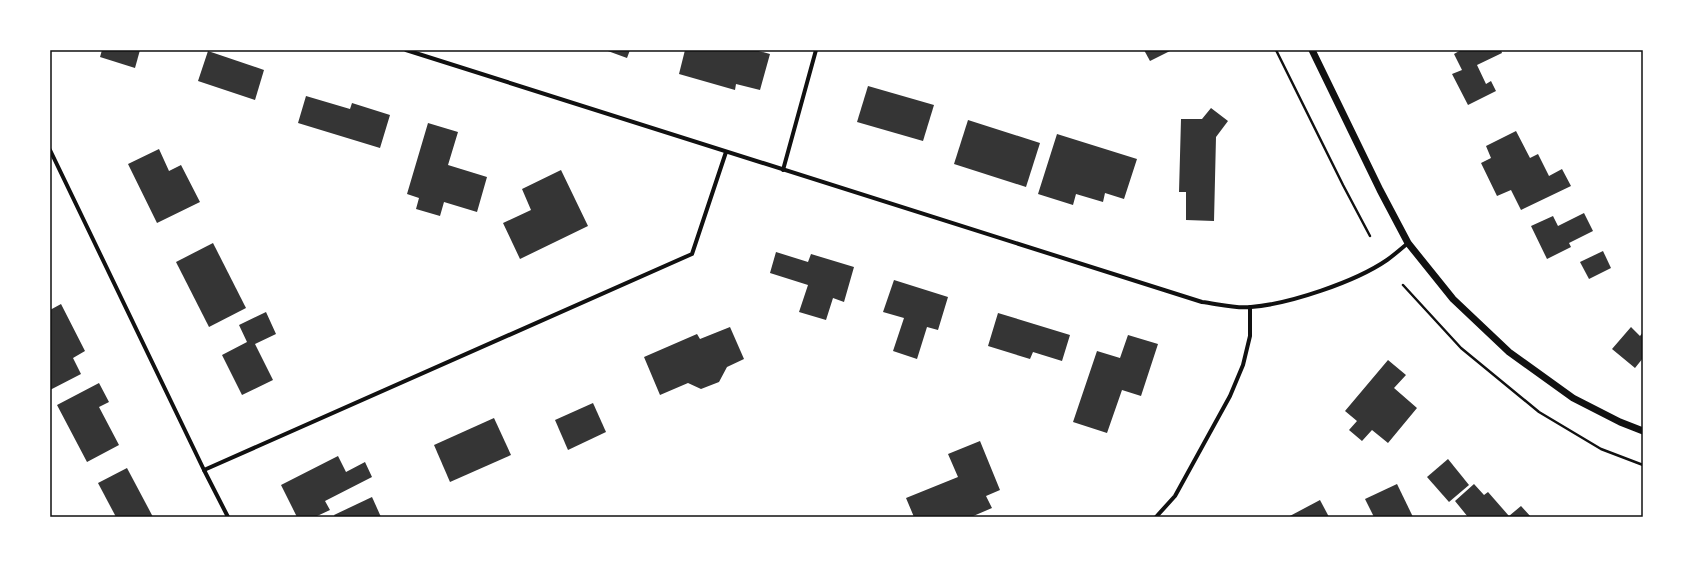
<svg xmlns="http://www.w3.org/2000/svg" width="1693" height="567" font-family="'Golos Text',sans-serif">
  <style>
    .building { fill: #353535 }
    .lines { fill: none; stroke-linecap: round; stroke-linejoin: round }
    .path { stroke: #111; stroke-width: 2.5 }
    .minor { stroke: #111; stroke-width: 4 }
    .tertiary { stroke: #111; stroke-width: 7 }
    .neatline { fill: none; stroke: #111; stroke-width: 1.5 }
  </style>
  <rect width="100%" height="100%" fill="#fff"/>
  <g class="building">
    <polygon points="102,50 140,50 135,68 100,57"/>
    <polygon points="605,50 630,50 627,58"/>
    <polygon points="685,50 755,50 770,54 760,90 736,84 735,90 679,74"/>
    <polygon points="1144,50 1172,50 1150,61"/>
    <polygon points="1461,50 1501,50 1502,53 1477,65 1486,84 1491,81 1496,91 1468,105 1452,74 1462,70 1454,54"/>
    <polygon points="208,51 264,70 255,100 198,81"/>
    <polygon points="868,86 934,105 923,141 857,122"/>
    <polygon points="306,96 350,109 352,103 390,115 380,148 298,123"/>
    <polygon points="1211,108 1228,121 1216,137 1214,221 1186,220 1186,192 1179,192 1181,119 1202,119"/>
    <polygon points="968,120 1040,143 1026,187 954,164"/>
    <polygon points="428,123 458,132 448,165 487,177 477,212 444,202 440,216 416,209 419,198 407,194"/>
    <polygon points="1516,131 1530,158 1538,154 1549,176 1562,169 1571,186 1521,210 1511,190 1497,196 1481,163 1491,158 1486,146"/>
    <polygon points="1057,134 1137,159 1124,199 1105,193 1103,202 1076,194 1073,205 1038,194"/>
    <polygon points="159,149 169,171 181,165 200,202 157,223 128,164"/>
    <polygon points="561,170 588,226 520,259 503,223 531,210 522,189"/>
    <polygon points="1584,213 1593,231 1569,243 1571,247 1547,259 1531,226 1553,216 1558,226"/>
    <polygon points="213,243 246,308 209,327 176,262"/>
    <polygon points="1603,251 1611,268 1589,279 1580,262"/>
    <polygon points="776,252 808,262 811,254 854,267 844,302 833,298 826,320 799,312 808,285 770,273"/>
    <polygon points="894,280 948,297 938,330 927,327 917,359 893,351 904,318 883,312"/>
    <polygon points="61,304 85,351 73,358 81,374 50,390 50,310"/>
    <polygon points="266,312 276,334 255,344 273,380 242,395 222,355 247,342 239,325"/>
    <polygon points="998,313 1070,335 1062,361 1033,352 1030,359 988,346"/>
    <polygon points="730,327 744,359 727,367 719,382 701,389 688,383 660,395 644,357 697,334 700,339"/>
    <polygon points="1631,327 1640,336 1643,332 1643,358 1635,368 1612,349"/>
    <polygon points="1128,335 1158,344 1141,396 1122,390 1107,433 1073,422 1097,351 1120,358"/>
    <polygon points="1388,360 1406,375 1394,388 1417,408 1388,443 1372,430 1362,441 1349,430 1357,421 1345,411"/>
    <polygon points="99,383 109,402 99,407 119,445 87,462 57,405"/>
    <polygon points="593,403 606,432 568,450 555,420"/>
    <polygon points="494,418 511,455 450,482 434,445"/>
    <polygon points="980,441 1000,490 986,496 992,508 971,517 914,517 906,498 958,477 948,454"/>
    <polygon points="338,456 346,472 365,462 372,477 325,501 330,510 315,517 297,517 281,485"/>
    <polygon points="1448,459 1469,485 1449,502 1427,477"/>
    <polygon points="127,468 153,517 116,517 98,483"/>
    <polygon points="1397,484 1413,517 1374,517 1365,499"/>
    <polygon points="1474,484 1484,495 1488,492 1509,516 1521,506 1531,517 1468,517 1455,501"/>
    <polygon points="372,497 381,517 335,517 334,515"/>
    <polygon points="1320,500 1329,517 1288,517"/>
  </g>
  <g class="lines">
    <g class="path">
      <polyline points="1276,50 1343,185 1370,236"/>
      <polyline points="1403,285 1461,348 1539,412 1601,449 1643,465"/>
    </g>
    <g class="minor">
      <path d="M406,50L1202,302C1218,304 1236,309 1251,307C1289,304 1355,282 1387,260C1394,255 1401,249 1408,243"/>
      <polyline points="50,150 204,470 228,517"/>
      <polyline points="783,170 816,50"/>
      <polyline points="204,470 692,254 726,152"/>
      <polyline points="1156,517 1175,496 1230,396 1243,365 1250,336 1250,307"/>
    </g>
    <polyline class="tertiary" points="1312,50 1380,190 1408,243 1453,299 1509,352 1573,398 1620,422 1643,431"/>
  </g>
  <rect width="1693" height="567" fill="none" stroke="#ffffff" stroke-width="102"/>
  <rect x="51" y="51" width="1591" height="465" class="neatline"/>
</svg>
